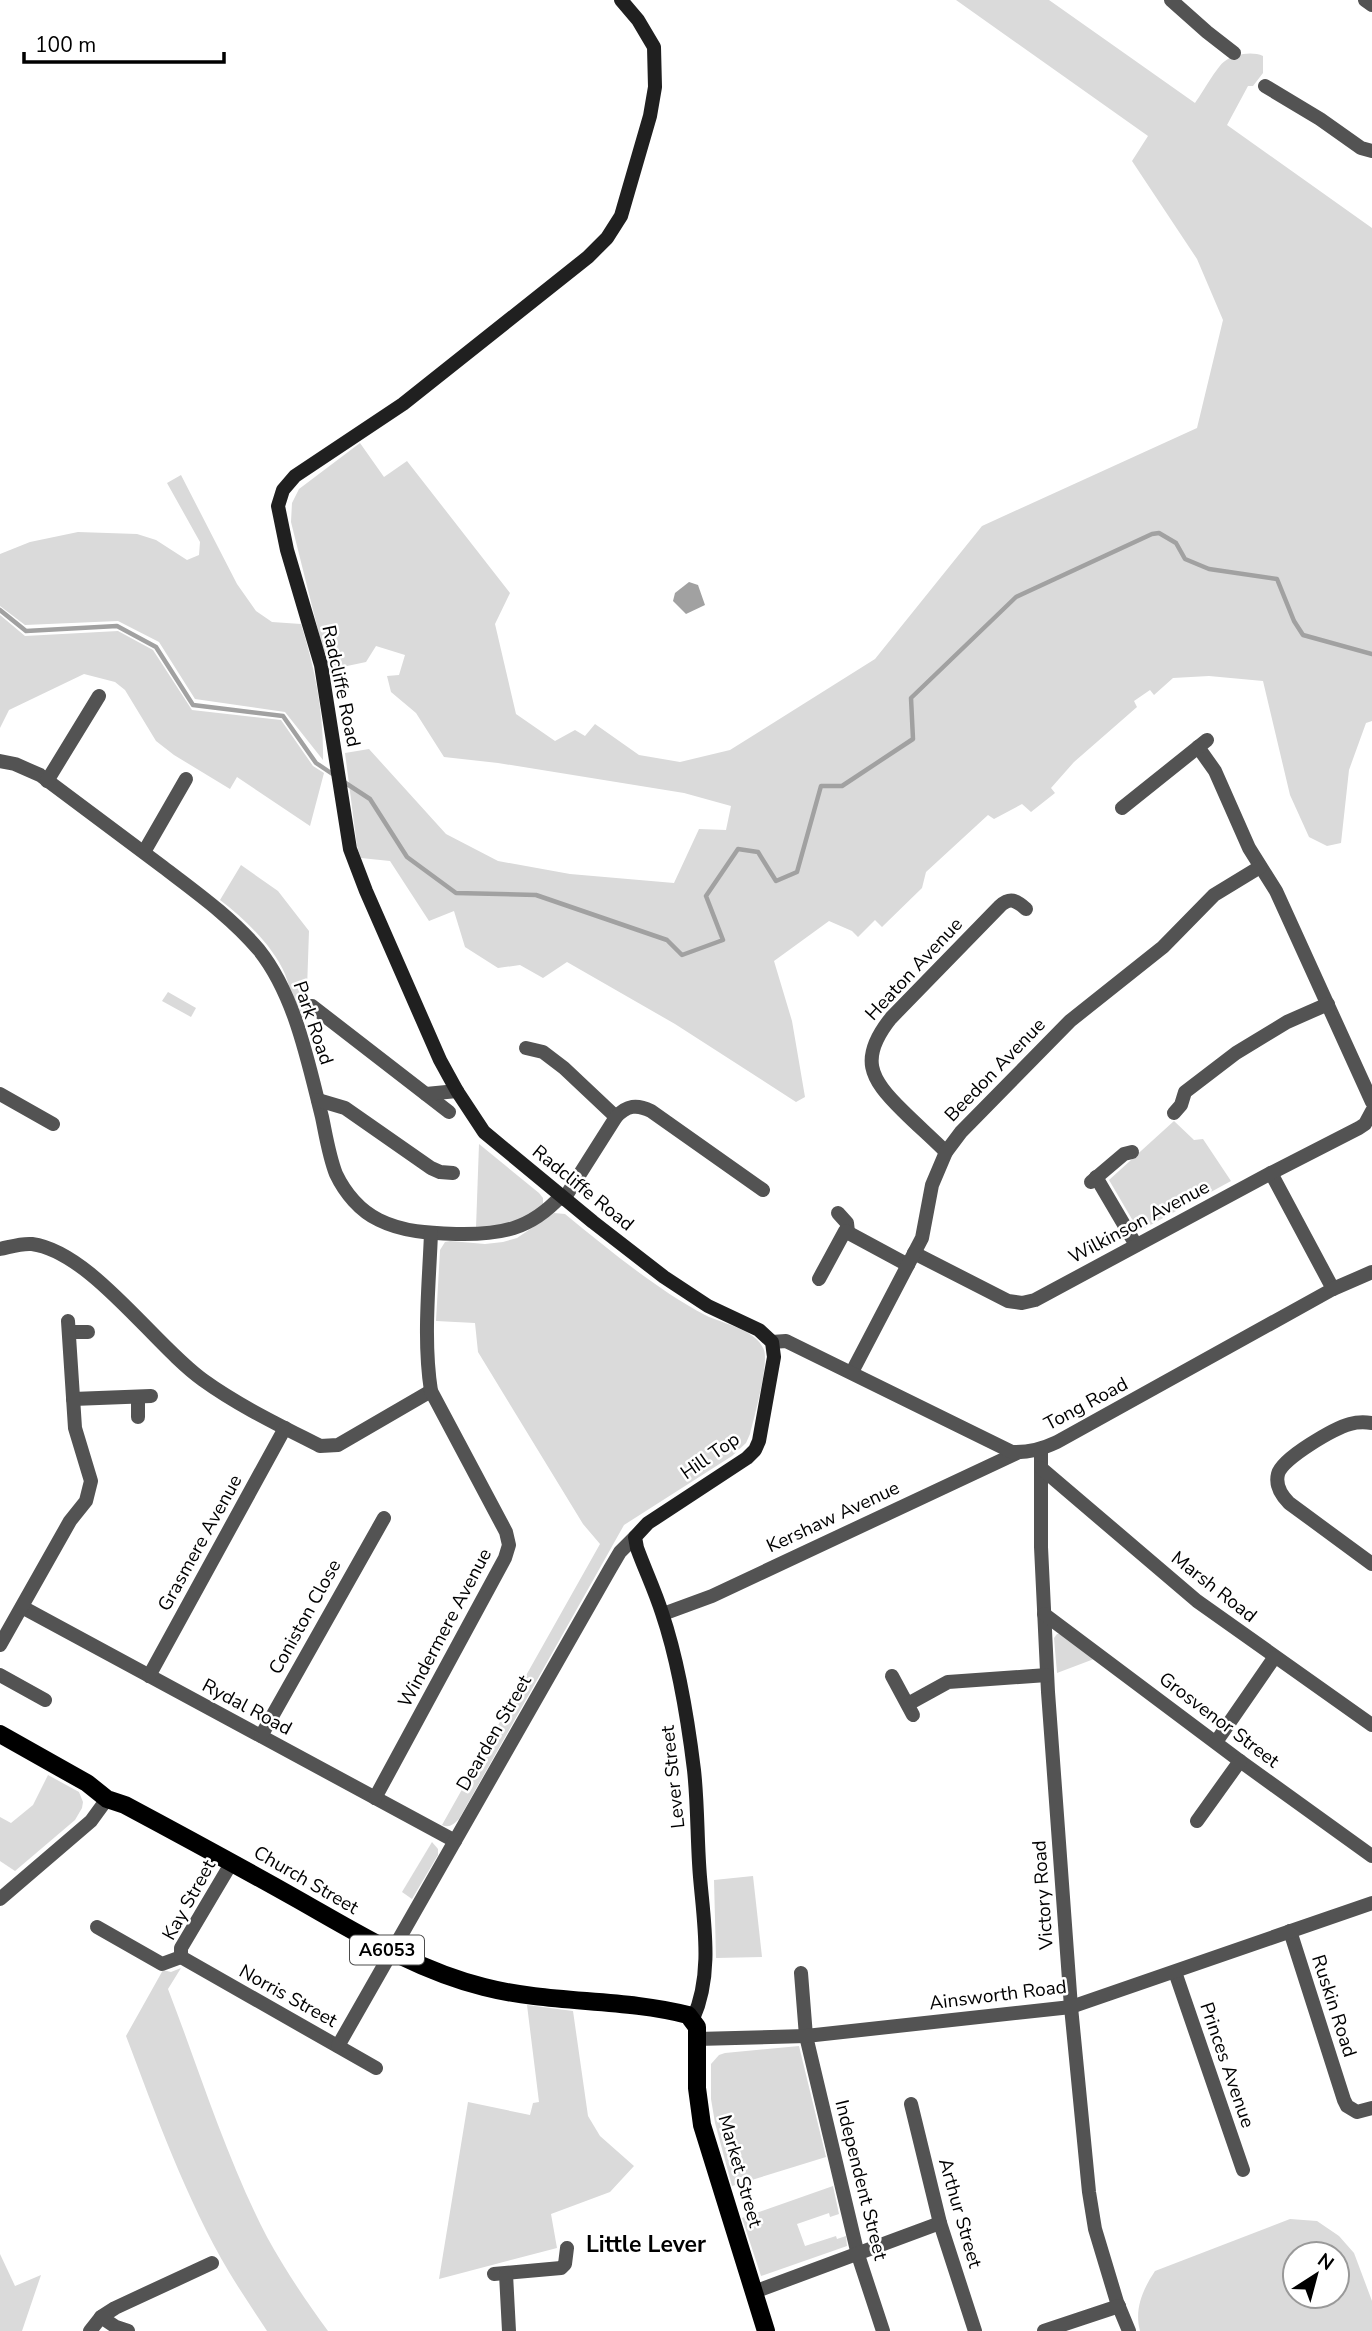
<svg xmlns="http://www.w3.org/2000/svg" width="1372" height="2331" font-family="'Nunito Sans',sans-serif">
  <style>
    .green { fill: #dadada; fill-rule: evenodd }
    .water { fill: #a1a1a1 }
    .lines { fill: none; stroke-linecap: round; stroke-linejoin: round }
    .stream { stroke: #a1a1a1; stroke-width: 4.5 }
    .minor { stroke: #535353; stroke-width: 14 }
    .tertiary { stroke: #535353; stroke-width: 14 }
    .secondary { stroke: #202020; stroke-width: 14 }
    .primary { stroke: #000; stroke-width: 18 }
    .labels { text-anchor: middle; dominant-baseline: central; stroke-width: 5; stroke-linejoin: round; paint-order: stroke }
    .shield { fill: #fff; stroke: #4c4c4c; stroke-width: 2 }
    .shield-label { font-size: 18px; font-weight: bold; fill: #000 }
    .street-label { font-size: 19px; fill: #000; stroke: #fff }
    .quarter-label { font-size: 23px; font-weight: bold; fill: #000; stroke: #fff }
  </style>
  <rect width="100%" height="100%" fill="#fff"/>
  <g class="green">
    <path d="M956,0H1049L1195,103C1202,94 1217,66 1225,61C1235,54 1252,51 1263,56V73L1253,86H1248L1227,125L1372,228V721L1366,723L1349,770L1341,843L1327,846L1309,837L1290,795L1263,681L1209,676L1173,678L1154,695L1150,690L1134,701L1137,707L1074,762L1051,788L1055,793L1031,812L1022,804L994,819L988,815L926,872L922,888L882,927L875,920L858,937L852,931L829,921L774,961L792,1021L805,1097L796,1102L675,1024L567,962L543,978L520,965L498,968L465,947L454,911L429,921L390,861L361,858L357,846L345,753L369,749L446,834L498,861L570,874L674,883L699,829L726,830L731,806L684,793L498,763L444,757L416,713L391,692L387,676L399,675L405,655L376,646L366,662L328,670L291,522L292,503L299,489L360,443L384,477L407,461L510,593L495,624L516,714L555,741L575,730L585,736L595,724L639,755L680,762L730,750L875,659L982,526L1197,428L1223,320L1197,259L1132,161L1148,136Z"/>
    <path d="M181,475L237,584L256,611L272,622L301,624C315,669 324,713 323,760L285,712L195,699L159,642L118,621L25,625L0,606V554L30,542L78,532L137,534L156,540L187,560L199,555L200,542L167,483Z"/>
    <polygon points="0,615 25,636 118,631 153,650 192,710 281,720 313,766 324,773 310,826 237,777 230,789 174,755 156,741 125,690 115,682 84,674 9,710 0,728"/>
    <path d="M241,865L278,891L309,931L306,1018L298,1016C294,1002 290,988 285,974C273,946 244,918 220,900Z"/>
    <polygon points="168,992 196,1008 191,1017 162,1001"/>
    <polygon points="1174,1121 1194,1140 1203,1139 1231,1181 1143,1229 1136,1226 1109,1180"/>
    <polygon points="479,1144 539,1193 543,1198 543,1208 508,1225 476,1228"/>
    <path d="M554,1213L565,1214C608,1249 656,1289 705,1315C723,1324 756,1329 764,1350C769,1364 754,1418 750,1434L746,1443L732,1456L624,1525L459,1819C453,1825 449,1828 442,1825L600,1544L583,1524L478,1352L475,1323L436,1321L440,1250L445,1242L450,1241L485,1244L503,1242L517,1238Z"/>
    <polygon points="1057,1634 1060,1634 1094,1659 1057,1673 1054,1638"/>
    <polygon points="48,1775 79,1792 83,1802 82,1808 75,1820 15,1871 0,1861 0,1817 11,1823 33,1805"/>
    <polygon points="432,1842 438,1849 438,1855 412,1899 402,1892"/>
    <polygon points="753,1876 762,1957 716,1958 714,1880"/>
    <path d="M181,1968L168,1989C200,2072 226,2158 267,2237C285,2270 306,2301 328,2331H267C254,2311 241,2292 229,2272C186,2199 156,2115 126,2036L163,1970L171,1972Z"/>
    <polygon points="527,2005 573,2011 588,2116 600,2136 634,2166 610,2192 551,2214 557,2248 439,2279 468,2102 530,2115 533,2103 539,2102"/>
    <polygon points="799,2046 826,2157 732,2186 715,2123 711,2099 711,2064 719,2055 725,2053"/>
    <polygon points="833,2186 839,2214 830,2217 829,2213 797,2224 805,2246 836,2236 837,2239 846,2236 847,2246 761,2276 742,2218"/>
    <path d="M1290,2219L1317,2221L1339,2236L1354,2253L1372,2301V2331H1140C1134,2309 1143,2289 1155,2271ZM1337,2254V2296H1295V2254Z"/>
    <polygon points="0,2254 15,2286 41,2275 22,2331 0,2331"/>
  </g>
  <polygon class="water" points="689,582 698,585 705,605 686,614 673,601 675,593"/>
  <g class="lines">
    <g class="stream">
      <polyline points="0,610 26,631 117,626 156,647 193,705 283,716 316,763 334,775"/>
      <polyline points="344,782 370,799 407,857 456,893 536,895 667,940 682,955 723,940 706,896 738,849 758,852 776,881 797,872 821,786 842,786 913,739 911,698 1016,597 1152,534 1159,533 1176,543 1185,559 1209,569 1277,579 1294,621 1303,635 1372,654"/>
    </g>
    <g class="minor">
      <polyline points="1171,0 1207,32 1234,53"/>
      <polyline points="1365,0 1372,5"/>
      <polyline points="1265,86 1320,119 1361,148 1372,151"/>
      <polyline points="1198,747 1215,771 1249,848 1276,891 1372,1102"/>
      <path d="M0,761L15,764L40,775C81,806 122,836 163,867C197,893 231,917 259,950C295,995 308,1062 322,1117C326,1136 329,1156 336,1174C345,1193 360,1211 379,1220C403,1232 429,1233 456,1234C500,1235 530,1230 561,1196"/>
      <polyline points="47,781 99,696"/>
      <polyline points="1122,808 1207,740"/>
      <polyline points="144,852 186,779"/>
      <polyline points="312,1006 449,1112"/>
      <polyline points="526,1048 543,1052 564,1068 616,1117"/>
      <polyline points="0,1094 53,1124"/>
      <polyline points="426,1094 457,1091"/>
      <polyline points="318,1100 345,1108 431,1168 440,1172 453,1173"/>
      <polyline points="1174,1113 1181,1105 1185,1092 1236,1053 1287,1022 1328,1004"/>
      <path d="M946,1152C932,1138 917,1125 903,1111C869,1078 859,1058 891,1018L1000,906C1010,897 1016,900 1026,909"/>
      <polyline points="1271,1173 1333,1289"/>
      <polyline points="1096,1177 1136,1245"/>
      <polyline points="1091,1182 1124,1154 1132,1152"/>
      <path d="M564,1199L616,1117C627,1105 637,1104 651,1111L763,1190"/>
      <polyline points="838,1213 847,1223 848,1232"/>
      <path d="M0,1249C10,1247 21,1243 32,1244C91,1252 155,1346 203,1380C239,1406 281,1426 320,1446L338,1445L431,1391"/>
      <polyline points="914,1253 1008,1301 1022,1303 1035,1300 1271,1173 1359,1128 1365,1124 1372,1111"/>
      <polyline points="819,1279 845,1231 908,1265"/>
      <polyline points="69,1332 88,1332"/>
      <polyline points="852,1372 922,1238 932,1185 946,1152 961,1132 1070,1021 1163,947 1214,895 1260,867"/>
      <polyline points="138,1397 138,1417"/>
      <polyline points="73,1399 151,1396"/>
      <path d="M1372,1423C1365,1422 1357,1422 1350,1424C1335,1428 1282,1458 1278,1474C1275,1486 1281,1495 1289,1503L1372,1564"/>
      <polyline points="1041,1449 1041,1547 1048,1692 1071,2007 1089,2192 1095,2229 1117,2302 1129,2331"/>
      <polyline points="1041,1468 1197,1601 1372,1725"/>
      <polyline points="22,1607 455,1841"/>
      <polyline points="663,1614 712,1596 1019,1452"/>
      <polyline points="1044,1614 1240,1761 1372,1856"/>
      <polyline points="0,1645 70,1521 86,1501 91,1481 75,1428 68,1321"/>
      <polyline points="0,1675 45,1700"/>
      <polyline points="149,1676 285,1428"/>
      <polyline points="892,1676 913,1715"/>
      <polyline points="908,1704 948,1682 1047,1675"/>
      <polyline points="261,1736 384,1518"/>
      <polyline points="1216,1742 1274,1658"/>
      <path d="M375,1798L505,1558L509,1545L506,1532L431,1391C423,1339 429,1286 431,1233"/>
      <polyline points="1197,1821 1240,1761"/>
      <polyline points="0,1899 91,1821 107,1799"/>
      <polyline points="97,1927 162,1964 181,1957"/>
      <polyline points="1290,1931 1344,2100 1347,2106 1357,2112 1372,2108"/>
      <polyline points="181,1957 376,2068"/>
      <polyline points="181,1957 181,1948 232,1862"/>
      <polyline points="1175,1972 1243,2170"/>
      <polyline points="801,1973 806,2036 858,2255 883,2331"/>
      <polyline points="697,2039 806,2036 1071,2007 1372,1903"/>
      <polyline points="338,2046 610,1569 620,1552 635,1537"/>
      <polyline points="911,2104 940,2223 975,2331"/>
      <polyline points="494,2274 561,2268 565,2264 567,2248"/>
      <polyline points="506,2274 509,2331"/>
      <polyline points="754,2292 940,2223"/>
      <polyline points="101,2317 116,2327 128,2331"/>
      <polyline points="90,2331 101,2317 115,2308 212,2263"/>
      <polyline points="1044,2331 1119,2306"/>
    </g>
    <path class="tertiary" d="M772,1342L786,1341L1012,1452C1029,1453 1042,1449 1057,1442L1333,1289L1372,1272"/>
    <path class="secondary" d="M621,0L638,20L654,47L655,87L650,116L621,216L607,238L588,257L403,404L295,476L283,490L278,506L287,550L321,665L350,849L366,891L440,1060L457,1091L484,1132L593,1222L664,1277L708,1306L759,1330L772,1342L774,1357L759,1441L755,1450L747,1458L648,1523L635,1537L637,1548C645,1570 655,1591 662,1613C678,1660 688,1721 694,1770C698,1806 697,1842 700,1877C704,1924 713,1974 693,2019"/>
    <path class="primary" d="M0,1734L87,1783L107,1799L125,1805C183,1836 240,1867 297,1899C357,1933 416,1970 484,1987C550,2004 623,1998 688,2015L697,2027V2088L702,2125L766,2331"/>
  </g>
  <g class="labels">
    <rect class="shield" x="350" y="1935.5" width="74" height="29" rx="5"/>
    <g class="shield-label">
      <text x="387" y="1950">A6053</text>
    </g>
    <g class="street-label">
      <text transform="translate(341 686) rotate(78)">Radcliffe Road</text>
      <text transform="translate(914 969) rotate(-47)">Heaton Avenue</text>
      <text transform="translate(313 1023) rotate(71)">Park Road</text>
      <text transform="translate(995 1070) rotate(-46)">Beedon Avenue</text>
      <text transform="translate(583 1188) rotate(39)">Radcliffe Road</text>
      <text transform="translate(1139 1222) rotate(-28)">Wilkinson Avenue</text>
      <text transform="translate(1086 1404) rotate(-28)">Tong Road</text>
      <text transform="translate(710 1456) rotate(-35)">Hill Top</text>
      <text transform="translate(833 1517) rotate(-25)">Kershaw Avenue</text>
      <text transform="translate(200 1543) rotate(-61)">Grasmere Avenue</text>
      <text transform="translate(1214 1587) rotate(38)">Marsh Road</text>
      <text transform="translate(305 1617) rotate(-61)">Coniston Close</text>
      <text transform="translate(445 1628) rotate(-62)">Windermere Avenue</text>
      <text transform="translate(247 1707) rotate(28)">Rydal Road</text>
      <text transform="translate(1219 1720) rotate(37)">Grosvenor Street</text>
      <text transform="translate(494 1733) rotate(-60)">Dearden Street</text>
      <text transform="translate(673 1777) rotate(-96)">Lever Street</text>
      <text transform="translate(306 1880) rotate(30)">Church Street</text>
      <text transform="translate(1043 1895) rotate(-94)">Victory Road</text>
      <text transform="translate(189 1900) rotate(-61)">Kay Street</text>
      <text transform="translate(998 1995) rotate(-7)">Ainsworth Road</text>
      <text transform="translate(288 1996) rotate(29)">Norris Street</text>
      <text transform="translate(1334 2006) rotate(72)">Ruskin Road</text>
      <text transform="translate(1227 2065) rotate(71)">Princes Avenue</text>
      <text transform="translate(740 2171) rotate(74)">Market Street</text>
      <text transform="translate(861 2180) rotate(76)">Independent Street</text>
      <text transform="translate(960 2213) rotate(74)">Arthur Street</text>
    </g>
    <g class="quarter-label">
      <text x="646" y="2244">Little Lever</text>
    </g>
  </g>
  <g transform="translate(1316 2275) rotate(36)"><circle r="33" fill="#ffffff" stroke="#999999" stroke-width="2"/>
  <path d="M0-5L12 26L0 18L-12 26Z" fill="#000000"/>
  <text y="-10" font-size="19" font-weight="bold" text-anchor="middle" fill="#000000">N</text>
  </g>
  <path d="M24 52v10h200v-10" fill="none" stroke="#000000" stroke-width="3.5"/>
  <text x="35" y="52" font-size="21" fill="#000000" stroke="#ffffff" stroke-width="5" paint-order="stroke">100 m</text>
</svg>
